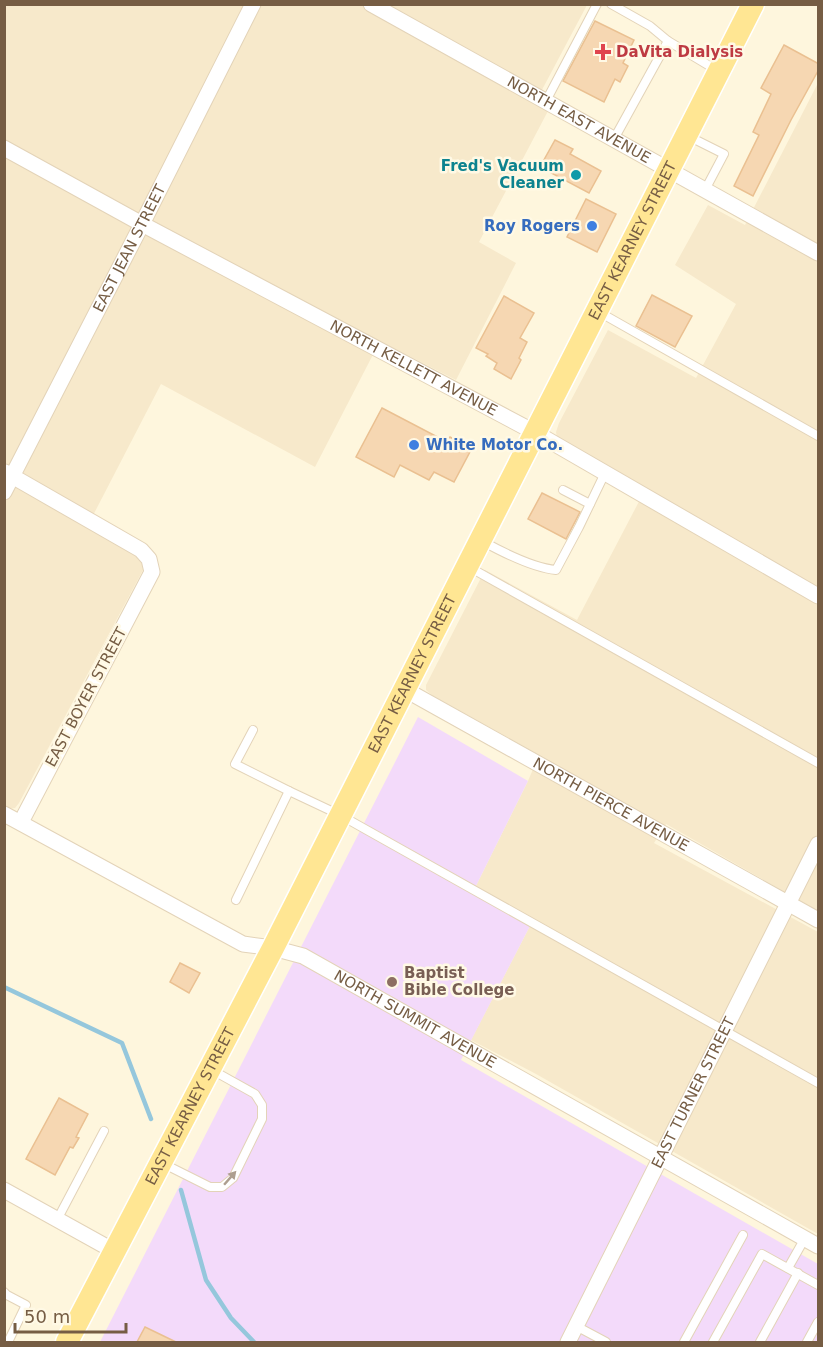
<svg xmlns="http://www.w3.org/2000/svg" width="823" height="1347" font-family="'DejaVu Sans',sans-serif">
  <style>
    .residential { fill: #f7e9cb }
    .education { fill: #f3dafa }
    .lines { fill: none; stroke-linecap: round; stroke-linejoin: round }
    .stream { stroke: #95c7dc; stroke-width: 4.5 }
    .building { fill: #f6d7b2; stroke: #eac091; stroke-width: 1.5 }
    .lane-casing { stroke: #e3d3b8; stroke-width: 10 }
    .street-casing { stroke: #e3d3b8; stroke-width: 17 }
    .primary-casing { stroke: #fff; stroke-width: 25 }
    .lane { stroke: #fff; stroke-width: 8 }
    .street { stroke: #fff; stroke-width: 15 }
    .primary { stroke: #ffe693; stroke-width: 22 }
    .oneway { fill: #ad9e8f }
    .health-dot { fill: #e0444e; stroke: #fff9e5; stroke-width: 2 }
    .culture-dot { fill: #0f9aa8; stroke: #fff9e5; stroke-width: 2 }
    .shop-dot { fill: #3f7fe0; stroke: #fff9e5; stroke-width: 2 }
    .education-dot { fill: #8d6e63; stroke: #fff9e5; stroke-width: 2 }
    .labels { text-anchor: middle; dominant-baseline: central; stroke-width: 5; stroke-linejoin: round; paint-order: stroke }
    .health-label { font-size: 15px; font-weight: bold; fill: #be3a42; stroke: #fff9e5; text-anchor: start }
    .street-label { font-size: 15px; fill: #765d44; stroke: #fff9e5 }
    .culture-label { font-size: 15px; font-weight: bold; fill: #0d838f; stroke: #fff9e5; text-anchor: end }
    .shop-label { font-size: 15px; font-weight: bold; fill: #366cbe; stroke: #fff9e5; text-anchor: end }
    .education-label { font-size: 15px; font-weight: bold; fill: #785e54; stroke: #fff9e5; text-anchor: start }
  </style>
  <rect width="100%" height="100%" fill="#fef6dd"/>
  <g class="residential">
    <polygon points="5,5 587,5 535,103 548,111 479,242 516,263 456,380 380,341 315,467 161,384 87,527 137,556 142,562 143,570 19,803 15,808 8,809 5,807"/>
    <polygon points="818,83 818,911 666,824 654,843 818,932 818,1234 536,1074 471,1040 531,924 473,892 528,781 539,755 433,696 426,690 426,685 485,570 577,620 645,490 557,438 556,432 559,423 608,330 696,378 736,304 675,265 708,205 745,225"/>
  </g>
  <polygon class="education" points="418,717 528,781 473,892 531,924 461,1060 818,1264 818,1342 100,1342"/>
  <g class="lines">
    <g class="stream">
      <polyline points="4,987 122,1043 151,1119"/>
      <polyline points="181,1190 206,1280 231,1318 254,1342"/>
    </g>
  </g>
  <g class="building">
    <polygon points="595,21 634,40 623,63 628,66 620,82 615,79 604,102 563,81"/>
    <polygon points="784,45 819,64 819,69 791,120 753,196 734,186 759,135 753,132 771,94 761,88"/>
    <polygon points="555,140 573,149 570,154 601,171 589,193 540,167"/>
    <polygon points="586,199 616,214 597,252 567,237"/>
    <polygon points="652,295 692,316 675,347 636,326"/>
    <polygon points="504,296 534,313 520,338 527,342 519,358 521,360 511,379 494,369 497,363 486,356 488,354 476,348"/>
    <polygon points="382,408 447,442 450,437 472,448 454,482 434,472 429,480 400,465 394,477 356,457"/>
    <polygon points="542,493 580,512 566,539 528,519"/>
    <polygon points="180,963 200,973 189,993 170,982"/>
    <polygon points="59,1098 88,1114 76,1137 79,1138 73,1148 70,1147 55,1175 26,1159"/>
    <polygon points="145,1327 176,1342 137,1342"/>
  </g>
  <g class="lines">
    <g class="lane-casing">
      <g id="lane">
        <polyline points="611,4 650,26 668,41"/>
        <polyline points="546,101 597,4"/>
        <polyline points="688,136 724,154 705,190"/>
        <polyline points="614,139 668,41 718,71"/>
        <polyline points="599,312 818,436"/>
        <polyline points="563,490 590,504"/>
        <path d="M482,541C502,552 533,568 556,570L579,527L605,473"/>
        <polyline points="469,567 818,763"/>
        <polyline points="253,730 235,764 289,791"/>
        <polyline points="236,900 289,791 340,815 818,1083"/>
        <polyline points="162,1163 210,1187 222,1187 233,1178 262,1119 262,1105 255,1094 212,1070"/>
        <polyline points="57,1220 104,1131"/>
        <polyline points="788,1268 805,1238"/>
        <polyline points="4,1292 7,1295 26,1305 8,1342"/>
        <polyline points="576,1326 606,1342"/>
        <polyline points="684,1342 743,1235"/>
        <polyline points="713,1342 762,1254 818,1285"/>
        <polyline points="760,1342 798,1273"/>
        <polyline points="807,1342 818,1322"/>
      </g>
    </g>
    <g class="street-casing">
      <g id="street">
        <path id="s1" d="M371,4L818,253"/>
        <path id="s2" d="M4,148L142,224L536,433L818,596"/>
        <polyline points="5,472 141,550 149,559 152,572 21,822"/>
        <path id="s3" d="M4,492L142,224L253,4"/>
        <path id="s4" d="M404,689L818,920"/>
        <path id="s5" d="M4,814L243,944L273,948L303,956L818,1246"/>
        <polyline points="4,1190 114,1251"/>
        <path id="s6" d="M568,1342L818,844"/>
      </g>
    </g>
    <g class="primary-casing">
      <g id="primary">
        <path id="s7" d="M67,1342L273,948L753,4"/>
      </g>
    </g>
    <use href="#lane" class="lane"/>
    <use href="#street" class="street"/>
    <use href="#primary" class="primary"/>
  </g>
  <defs><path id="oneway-solid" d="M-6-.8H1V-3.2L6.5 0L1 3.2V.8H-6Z" transform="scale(1.5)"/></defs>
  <use class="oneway" href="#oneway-solid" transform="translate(230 1178) rotate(-49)"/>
  <path class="health-dot" d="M600 43h6v6h6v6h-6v6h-6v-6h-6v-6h6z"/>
  <circle class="culture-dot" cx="576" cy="175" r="6"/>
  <g class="shop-dot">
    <circle cx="592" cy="226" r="6"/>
    <circle cx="414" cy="445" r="6"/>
  </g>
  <circle class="education-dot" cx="392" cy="982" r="6"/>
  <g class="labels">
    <g class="health-label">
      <text x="616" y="52">DaVita Dialysis</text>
    </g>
    <g class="street-label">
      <text stroke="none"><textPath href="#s1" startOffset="238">NORTH EAST AVENUE</textPath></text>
      <text stroke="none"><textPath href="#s7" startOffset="1238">EAST KEARNEY STREET</textPath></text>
      <text stroke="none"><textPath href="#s3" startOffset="274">EAST JEAN STREET</textPath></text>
      <text stroke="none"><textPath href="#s2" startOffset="465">NORTH KELLETT AVENUE</textPath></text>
      <text stroke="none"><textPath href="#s7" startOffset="752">EAST KEARNEY STREET</textPath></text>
      <text transform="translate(86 697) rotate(-62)">EAST BOYER STREET</text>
      <text stroke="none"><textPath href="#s4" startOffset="237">NORTH PIERCE AVENUE</textPath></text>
      <text stroke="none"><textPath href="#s5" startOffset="462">NORTH SUMMIT AVENUE</textPath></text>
      <text stroke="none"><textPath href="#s6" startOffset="279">EAST TURNER STREET</textPath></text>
      <text stroke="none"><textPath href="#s7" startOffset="266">EAST KEARNEY STREET</textPath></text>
    </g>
    <g class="culture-label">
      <text x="564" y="166">Fred's Vacuum<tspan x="564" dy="17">Cleaner</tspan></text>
    </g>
    <g class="shop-label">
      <text x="580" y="226">Roy Rogers</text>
      <text x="426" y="445" text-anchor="start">White Motor Co.</text>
    </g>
    <g class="education-label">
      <text x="404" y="973">Baptist<tspan x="404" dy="17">Bible College</tspan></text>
    </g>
  </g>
  <rect width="823" height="1347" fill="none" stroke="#765d44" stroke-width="12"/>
  <path d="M15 1323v9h111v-9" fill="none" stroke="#765d44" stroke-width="3"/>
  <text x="24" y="1323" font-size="18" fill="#765d44" stroke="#fff9e5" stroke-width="4.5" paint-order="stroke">50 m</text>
</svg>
